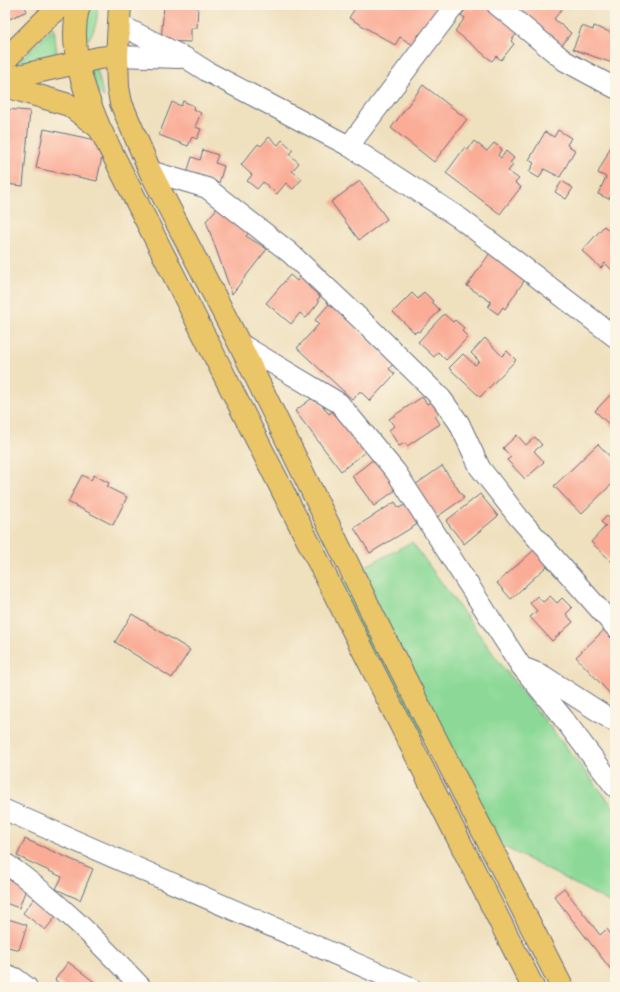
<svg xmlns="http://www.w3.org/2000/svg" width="620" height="992" font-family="Pangolin,sans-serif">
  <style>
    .green { fill: #8cd997; stroke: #54847a }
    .building { fill: #faac96 }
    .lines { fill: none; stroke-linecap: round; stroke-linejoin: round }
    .minor-casing { stroke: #656d80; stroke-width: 22 }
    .major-casing { stroke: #656d80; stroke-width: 24 }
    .highway-casing { stroke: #656d80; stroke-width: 24 }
    .minor { stroke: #fff; stroke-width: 20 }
    .major { stroke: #ebc669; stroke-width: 22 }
    .highway { stroke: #ebc669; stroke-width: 22 }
  </style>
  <rect width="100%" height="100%" fill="#fcf5e5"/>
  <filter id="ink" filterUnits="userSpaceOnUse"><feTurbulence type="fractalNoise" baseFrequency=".025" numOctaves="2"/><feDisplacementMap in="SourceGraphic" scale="8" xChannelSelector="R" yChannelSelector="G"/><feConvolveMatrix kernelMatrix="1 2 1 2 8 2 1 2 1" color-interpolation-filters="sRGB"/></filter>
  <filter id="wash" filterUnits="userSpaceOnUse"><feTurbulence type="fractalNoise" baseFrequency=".012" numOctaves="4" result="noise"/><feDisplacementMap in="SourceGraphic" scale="16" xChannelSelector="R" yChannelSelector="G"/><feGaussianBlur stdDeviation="0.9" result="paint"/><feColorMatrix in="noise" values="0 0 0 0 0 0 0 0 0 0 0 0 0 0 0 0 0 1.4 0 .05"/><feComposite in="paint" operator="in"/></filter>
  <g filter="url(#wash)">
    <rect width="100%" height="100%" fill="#efe0be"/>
    <g class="green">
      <path d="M89,5H97C99,17 95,30 88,40L85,35Z"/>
      <polygon points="54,27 57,57 8,72"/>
      <polygon points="96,65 104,98 98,91 88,68"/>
      <polygon points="412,542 505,670 615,809 615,905 495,842 322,589"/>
    </g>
    <g id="blocks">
      <g class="building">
        <polygon points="5,5 24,5 27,11 5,21"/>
        <polygon points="35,5 45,5 40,10"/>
        <polygon points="164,5 198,5 197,28 191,28 191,42 161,41"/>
        <polygon points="357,5 438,5 442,8 427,39 419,34 413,45 400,37 395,45 349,18"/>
        <polygon points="475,5 491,5 520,29 511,41 514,44 501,60 496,56 492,61 455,31 465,18 461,15 468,7 471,10"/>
        <polygon points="511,5 565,5 554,19 571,33 560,48"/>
        <polygon points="582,26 593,30 594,26 615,34 615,64 573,49"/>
        <polygon points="423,85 467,119 434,162 391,128"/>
        <polygon points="183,101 194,106 193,109 201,113 195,127 201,129 197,139 192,137 188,146 159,135 172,102 181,106"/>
        <polygon points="5,109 30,111 23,186 5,184"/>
        <polygon points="44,129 105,142 97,181 36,168"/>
        <polygon points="558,130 571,138 567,145 575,150 560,177 544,169 539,178 529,172 534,163 529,160 545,132 554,137"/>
        <polygon points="269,137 278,145 282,140 293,150 289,154 299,163 292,171 302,179 293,189 286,183 277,194 263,182 257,189 247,181 252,175 241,165 258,144 261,146"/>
        <polygon points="474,141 487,151 494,143 502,149 498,155 501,158 506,151 514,158 510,163 513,165 508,171 519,179 515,183 521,187 500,214 446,173 465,147 468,150"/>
        <polygon points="613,142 615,143 615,186 609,199 598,194 606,177 598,173"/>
        <polygon points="203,150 218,155 215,163 224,166 219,183 187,173 192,157 200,160"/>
        <polygon points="360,181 387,219 359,240 331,202"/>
        <polygon points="562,181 573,188 566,199 555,192"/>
        <polygon points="220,205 251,230 246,236 267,249 232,294 206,221"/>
        <polygon points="604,226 615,236 615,273 605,263 601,268 582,251"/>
        <polygon points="492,250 528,275 505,309 503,307 498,314 488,307 491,302 467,286"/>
        <polygon points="303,273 312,281 308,286 320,297 317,300 319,302 306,318 300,313 291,324 266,303 290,275 297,281"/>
        <polygon points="424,292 433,301 432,302 440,310 419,332 417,331 415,333 393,312 412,293 418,299"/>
        <polygon points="330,303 393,364 389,369 395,374 370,401 360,391 353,400 297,348 319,324 315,320"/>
        <polygon points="444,314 453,322 455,320 464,328 462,331 468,337 446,360 438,352 434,357 418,342"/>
        <polygon points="485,338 502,356 507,351 516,360 480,397 449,368 463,354 475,365 479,361 471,353"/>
        <polygon points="615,390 615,426 613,428 595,411"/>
        <polygon points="315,396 329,414 334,410 369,449 341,471 295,411"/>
        <polygon points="422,397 427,404 434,400 441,411 435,416 440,424 407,446 405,443 399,446 389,430 394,426 389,419"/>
        <polygon points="517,435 526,445 535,437 542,445 534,451 544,462 525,479 507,460 511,457 503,448"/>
        <polygon points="598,444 615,462 615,481 581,514 554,486"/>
        <polygon points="374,459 401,486 374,506 352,476"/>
        <polygon points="442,466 464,498 437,517 415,485"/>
        <polygon points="82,475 91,480 94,475 109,483 107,487 127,497 113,525 68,502"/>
        <polygon points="480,494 498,516 464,544 446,521"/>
        <polygon points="395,502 399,508 409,503 421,522 370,553 354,528"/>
        <polygon points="615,514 615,558 612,562 591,542 606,526 601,522 607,516 610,519"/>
        <polygon points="534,550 548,565 511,599 497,583"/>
        <polygon points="537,596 543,602 550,596 557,603 562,598 572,608 566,614 573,622 552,641 530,617 537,611 530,603"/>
        <polygon points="132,614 190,650 172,678 115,642"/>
        <polygon points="604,630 615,642 615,699 576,657"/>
        <polygon points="25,839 93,869 80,900 56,889 62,877 17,856"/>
        <polygon points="5,878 27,886 19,908 5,903"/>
        <polygon points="564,888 600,935 607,929 615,940 615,969 612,971 554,896"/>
        <polygon points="36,896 58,914 45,930 23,913"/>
        <polygon points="5,918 27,925 19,950 5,946"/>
        <polygon points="68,962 101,987 64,987 55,980"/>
      </g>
    </g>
  </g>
  <g filter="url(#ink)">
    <use href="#blocks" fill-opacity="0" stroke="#656d80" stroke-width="1"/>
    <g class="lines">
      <g class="minor-casing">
        <g id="minor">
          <polyline points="497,5 565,61 615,88"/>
          <polyline points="118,24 186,58 208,72 349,146 461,219 615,337"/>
          <polyline points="117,56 180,58"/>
          <polyline points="349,146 455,5"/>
          <polyline points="150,171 207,188 289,252 369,327 441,398 459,423 480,468 519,518 615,627"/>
          <polyline points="239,343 339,403 396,472 521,666 563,718 615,787"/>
          <polyline points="527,669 542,675 615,722"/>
          <polyline points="5,810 410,987"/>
          <path d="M5,863C55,898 99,942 141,987"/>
          <polyline points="5,974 15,978 27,987"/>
        </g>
      </g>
      <g class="major-casing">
        <g id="major">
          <polyline points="5,60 49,16 63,5"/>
          <polyline points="5,79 99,58 117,56"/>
        </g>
      </g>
      <g class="highway-casing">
        <g id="highway">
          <path d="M79,5C67,46 84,91 100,129L533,987"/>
          <polyline points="120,5 117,56 118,87 121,103 150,171 239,343 380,629 562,987"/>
          <polyline points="5,86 69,105 98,127"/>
        </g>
      </g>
      <use href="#minor" class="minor"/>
      <use href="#major" class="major"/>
      <use href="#highway" class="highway"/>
    </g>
  </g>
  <rect width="620" height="992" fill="none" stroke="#fcf5e5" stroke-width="20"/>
</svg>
